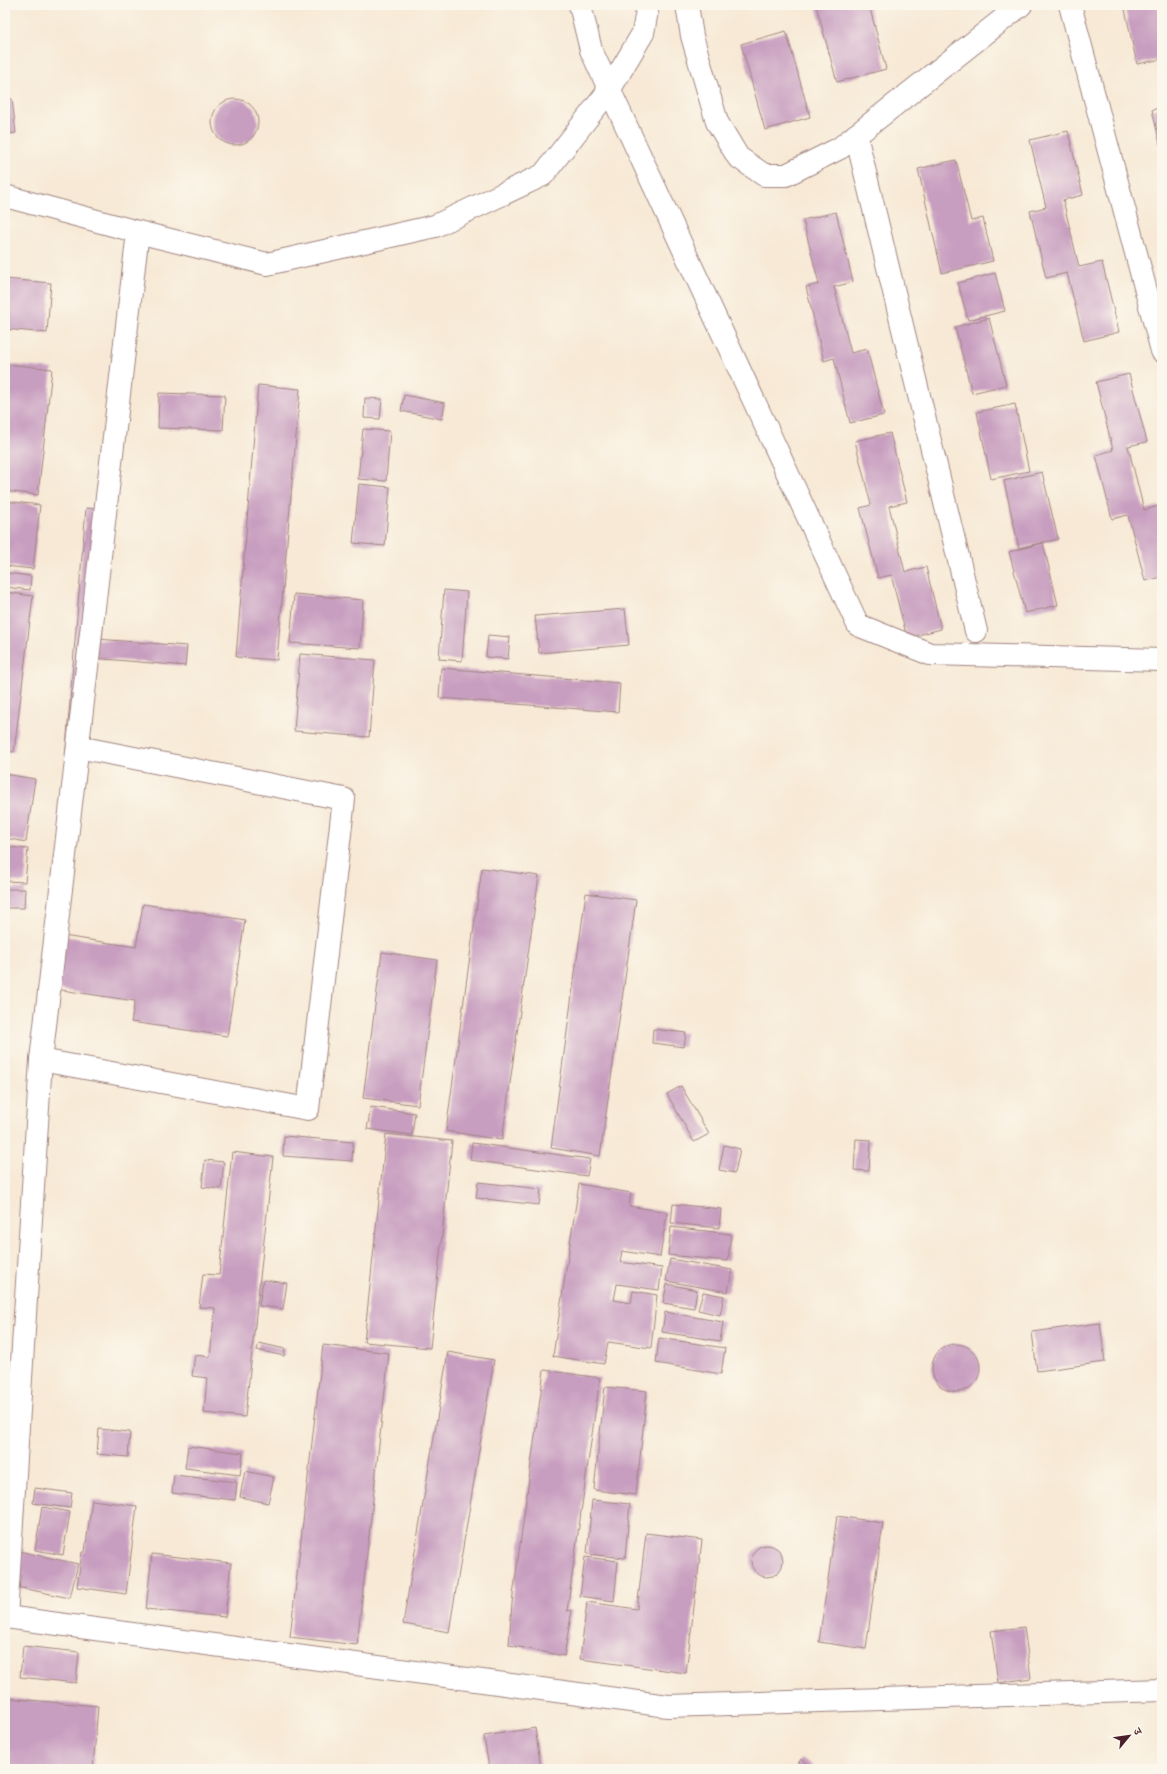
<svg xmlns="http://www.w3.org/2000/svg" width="1167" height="1774" font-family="'IM FELL Great Primer','Noto Serif Devanagari',serif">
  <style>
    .building { fill: #c89ec0 }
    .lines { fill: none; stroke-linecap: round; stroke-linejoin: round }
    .minor-casing { stroke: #a08480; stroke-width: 24 }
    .minor { stroke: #fff; stroke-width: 22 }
  </style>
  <rect width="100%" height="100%" fill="#fbf7ec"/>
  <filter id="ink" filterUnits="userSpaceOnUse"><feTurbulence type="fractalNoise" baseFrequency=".025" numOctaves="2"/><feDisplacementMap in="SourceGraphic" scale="8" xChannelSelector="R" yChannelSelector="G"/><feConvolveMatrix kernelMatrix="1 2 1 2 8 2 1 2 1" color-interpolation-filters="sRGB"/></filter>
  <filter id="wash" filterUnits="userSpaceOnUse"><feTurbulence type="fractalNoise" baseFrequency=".012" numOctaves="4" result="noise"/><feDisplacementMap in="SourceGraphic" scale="16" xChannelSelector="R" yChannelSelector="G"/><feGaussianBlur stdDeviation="0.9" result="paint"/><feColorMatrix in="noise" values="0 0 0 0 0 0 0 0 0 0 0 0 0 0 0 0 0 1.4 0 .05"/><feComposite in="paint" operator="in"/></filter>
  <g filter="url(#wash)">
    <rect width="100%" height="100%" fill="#f7e9d5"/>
    <g id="blocks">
      <g class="building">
        <polygon points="733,5 748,5 734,9"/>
        <polygon points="816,5 869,5 886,69 837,82"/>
        <polygon points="1124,5 1162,5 1162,59 1137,64"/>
        <polygon points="786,31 810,117 765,130 741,44"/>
        <polygon points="12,99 16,133 5,134 5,100"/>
        <circle cx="235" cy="122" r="23"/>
        <polygon points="1162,107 1162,148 1161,148 1152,110"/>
        <polygon points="1068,131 1083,195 1063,200 1079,267 1102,262 1119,332 1084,341 1067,273 1046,278 1030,211 1046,207 1030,140"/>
        <polygon points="956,160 971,221 983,218 993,261 942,273 918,169"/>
        <polygon points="836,212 853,282 834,287 851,353 867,349 884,415 850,423 834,358 824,361 806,287 819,284 803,220"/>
        <polygon points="995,273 1005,311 968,320 958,283"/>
        <polygon points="5,279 51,283 47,333 5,329"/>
        <polygon points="989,318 1006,385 972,393 955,327"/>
        <polygon points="7,364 52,369 38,495 5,491 5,383"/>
        <polygon points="1129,374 1147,442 1128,446 1144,510 1159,506 1162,517 1162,577 1145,581 1128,515 1112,519 1096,455 1113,450 1096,382"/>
        <polygon points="258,385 300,389 277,660 236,657"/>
        <polygon points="159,393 225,395 223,430 158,428"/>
        <polygon points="404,395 445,403 442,419 401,411"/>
        <polygon points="365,398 382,399 380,419 364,418"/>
        <polygon points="1015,404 1029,471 991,479 977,412"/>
        <polygon points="363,429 390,431 386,481 358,479"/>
        <polygon points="890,433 907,502 889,506 905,572 926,567 941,629 907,638 891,575 878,578 860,508 871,505 855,441"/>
        <polygon points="1042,472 1058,539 1019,548 1004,481"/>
        <polygon points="359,484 390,487 385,546 353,543"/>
        <polygon points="5,501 40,505 33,569 5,566"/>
        <polygon points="86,508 108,510 97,639 187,646 185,666 94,658 65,760"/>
        <polygon points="1043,543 1058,605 1025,613 1009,552"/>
        <polygon points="5,573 31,576 30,590 5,587"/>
        <polygon points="444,590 467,592 462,661 439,659"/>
        <polygon points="5,592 33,596 14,752 5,751"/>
        <polygon points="294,594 363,600 360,648 290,643"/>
        <polygon points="625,609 629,645 539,653 535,616"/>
        <polygon points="488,635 510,637 508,659 486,657"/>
        <polygon points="300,654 375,660 369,737 294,731"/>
        <polygon points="441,668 620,683 618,712 439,698"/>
        <polygon points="5,774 35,779 26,842 5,838"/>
        <polygon points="5,847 28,849 25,882 5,881"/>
        <polygon points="482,868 539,876 502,1140 446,1131"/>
        <polygon points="5,889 25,889 24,908 5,908"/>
        <polygon points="586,893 636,900 600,1156 551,1148"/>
        <polygon points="143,904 245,920 227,1036 131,1022 135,1001 55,989 63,936 136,947"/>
        <polygon points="382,952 437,960 418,1105 363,1098"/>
        <polygon points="653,1029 686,1033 684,1047 652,1043"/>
        <polygon points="681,1086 709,1134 694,1142 667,1094"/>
        <polygon points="371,1107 415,1113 412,1135 367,1129"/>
        <polygon points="386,1134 452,1141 430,1348 364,1342"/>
        <polygon points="284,1136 353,1142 352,1161 283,1156"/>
        <polygon points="856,1139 871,1140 869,1171 854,1170"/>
        <polygon points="472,1143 590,1159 587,1176 470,1160"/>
        <polygon points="724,1145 740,1149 735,1173 719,1170"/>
        <polygon points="232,1152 273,1157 245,1417 204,1413 207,1378 192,1376 195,1355 210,1357 215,1308 199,1307 203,1274 219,1275"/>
        <polygon points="205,1160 224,1162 221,1189 202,1187"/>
        <polygon points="478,1182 541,1189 539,1205 476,1198"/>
        <polygon points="579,1184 631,1193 629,1206 667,1212 660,1257 622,1251 620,1262 662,1268 659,1290 617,1284 614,1300 631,1303 633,1291 657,1295 651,1348 608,1342 604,1364 553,1356"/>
        <polygon points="673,1204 721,1209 719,1228 671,1223"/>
        <polygon points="671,1227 731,1234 728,1261 668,1255"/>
        <polygon points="670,1259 732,1270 728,1292 666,1281"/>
        <polygon points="263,1280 287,1283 283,1309 259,1306"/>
        <polygon points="667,1284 697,1290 694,1308 663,1303"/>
        <polygon points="703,1292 724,1296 720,1315 698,1310"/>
        <polygon points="665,1312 723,1322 720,1341 662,1332"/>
        <polygon points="1100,1323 1105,1362 1037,1371 1032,1332"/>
        <polygon points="659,1338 725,1348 721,1374 656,1363"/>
        <polygon points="259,1343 285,1349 284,1356 257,1350"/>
        <circle cx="956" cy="1368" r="24"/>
        <polygon points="323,1345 389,1353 357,1645 290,1637"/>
        <polygon points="448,1352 494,1360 449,1632 403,1624"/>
        <polygon points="544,1370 600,1378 567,1611 572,1610 564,1656 509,1645 512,1603"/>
        <polygon points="605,1387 647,1391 636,1495 594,1490"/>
        <polygon points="99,1429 130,1432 128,1457 97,1454"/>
        <polygon points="188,1446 243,1453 240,1475 185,1468"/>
        <polygon points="245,1471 274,1477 268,1503 240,1497"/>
        <polygon points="174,1475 237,1482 235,1500 172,1493"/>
        <polygon points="35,1488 72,1493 70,1508 33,1503"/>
        <polygon points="92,1500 137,1506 126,1594 77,1587 82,1552 85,1552"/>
        <polygon points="592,1500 630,1504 625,1558 587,1554"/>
        <polygon points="42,1507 70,1512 63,1555 35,1550"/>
        <polygon points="837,1516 883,1523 866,1649 819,1642"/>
        <polygon points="646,1533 702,1540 686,1673 580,1659 587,1602 637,1609"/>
        <circle cx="767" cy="1561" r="16"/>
        <polygon points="14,1550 78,1564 70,1598 7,1585"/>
        <polygon points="152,1554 231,1563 225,1617 146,1609"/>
        <polygon points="585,1557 618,1561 614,1601 580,1596"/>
        <polygon points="1024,1627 1031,1678 998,1683 991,1631"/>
        <polygon points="23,1646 79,1652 76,1683 20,1677"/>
        <polygon points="5,1698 98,1706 93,1769 5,1769"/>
        <polygon points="535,1728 541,1769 489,1769 484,1736"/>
        <polygon points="801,1759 818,1769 795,1769"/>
      </g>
    </g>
  </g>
  <g filter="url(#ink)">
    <use href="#blocks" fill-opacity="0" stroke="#a08480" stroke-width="1"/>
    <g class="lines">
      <g class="minor-casing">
        <g id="minor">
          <polyline points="580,5 591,50 858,625 930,654 1162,660"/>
          <polyline points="648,5 643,33 610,89 543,175 435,226 267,264 138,232 41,1060 6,1617 668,1706 1162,1690"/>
          <polyline points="687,5 692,36 717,122 738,157 764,175 786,175 840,148 1021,5"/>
          <polyline points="1070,5 1162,351"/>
          <polyline points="856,135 976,631"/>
          <polyline points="5,196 138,232"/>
          <polyline points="41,1060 308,1109 344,799 78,747"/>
        </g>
      </g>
      <use href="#minor" class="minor"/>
    </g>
  </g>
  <rect width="1167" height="1774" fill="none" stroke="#fbf7ec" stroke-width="20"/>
  <g transform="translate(1129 1736) rotate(61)" stroke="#fbf7ec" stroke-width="3" paint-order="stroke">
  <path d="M0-3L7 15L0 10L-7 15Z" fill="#4a1f2b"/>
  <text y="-6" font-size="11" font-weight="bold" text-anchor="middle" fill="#4a1f2b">उ</text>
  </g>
</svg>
